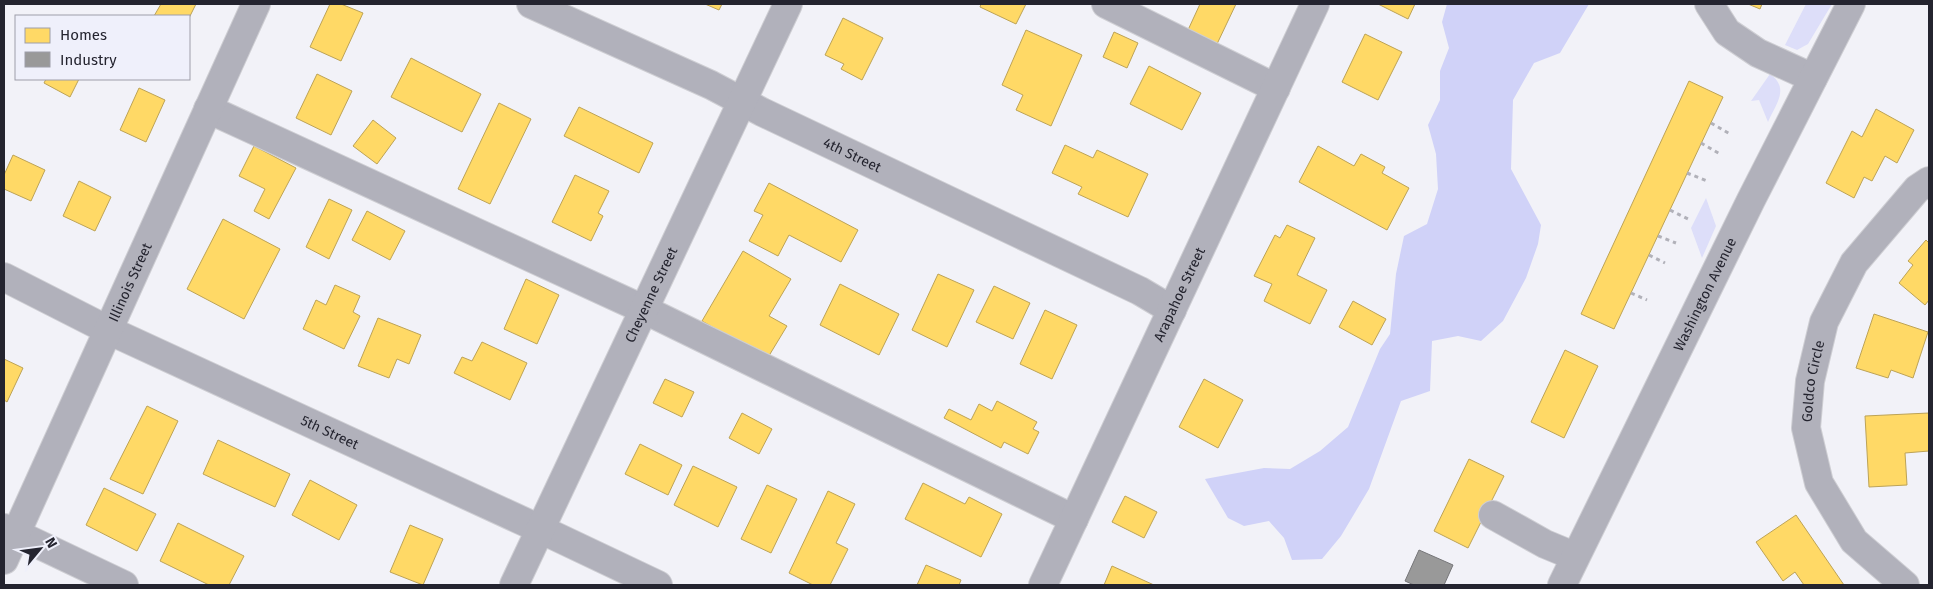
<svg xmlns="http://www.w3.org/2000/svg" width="1933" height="589" font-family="'Fira Sans',sans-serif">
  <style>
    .green { fill: #dddef9 }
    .forest { fill: #d0d2f8 }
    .homes { fill: #ffd966; stroke: #bda356 }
    .industry { fill: #999; stroke: #767679 }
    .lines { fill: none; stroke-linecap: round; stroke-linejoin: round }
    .minor-casing { stroke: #ceced3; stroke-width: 30 }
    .path { stroke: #b1b1b9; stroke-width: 3; stroke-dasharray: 4 4; stroke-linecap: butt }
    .minor { stroke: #b1b1bb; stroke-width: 28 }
    .labels { text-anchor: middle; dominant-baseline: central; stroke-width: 5; stroke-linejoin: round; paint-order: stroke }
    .street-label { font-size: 14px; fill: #24242f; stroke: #eff0fb }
  </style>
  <rect width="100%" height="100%" fill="#f2f2f8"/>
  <g class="green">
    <polygon points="1806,4 1832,4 1808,44 1797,50 1785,45"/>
    <path d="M1770,74C1790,88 1776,104 1768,122L1759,100L1751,101Z"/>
    <polygon points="1706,198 1716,226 1702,258 1691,228"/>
  </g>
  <polygon class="forest" points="1447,4 1589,4 1560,53 1534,63 1513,100 1511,169 1541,225 1538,244 1526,278 1503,321 1481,341 1458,336 1432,341 1430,391 1401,401 1369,489 1341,536 1322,559 1292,560 1284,538 1269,521 1244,526 1228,518 1205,479 1264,468 1290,469 1320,451 1348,427 1380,349 1390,334 1396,274 1404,236 1427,224 1438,189 1436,154 1428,125 1440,100 1440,71 1449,48 1442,22"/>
  <g class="homes">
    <polygon points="161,4 196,4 189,18 189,16 154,16"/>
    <polygon points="330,4 341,4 363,13 341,61 310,47"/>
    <polygon points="705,4 722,4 719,10"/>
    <polygon points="981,4 1026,4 1016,24 980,7"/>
    <polygon points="1200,4 1236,4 1217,44 1188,30"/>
    <polygon points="1378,4 1415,4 1408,19"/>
    <polygon points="1748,4 1762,4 1760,9"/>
    <polygon points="843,18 883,38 862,80 841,69 844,64 825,55"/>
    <polygon points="1026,30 1082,55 1051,126 1016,110 1023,95 1002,85"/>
    <polygon points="1114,32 1138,43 1127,68 1103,57"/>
    <polygon points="1365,34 1402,52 1378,100 1342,82"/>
    <polygon points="411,58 481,94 462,132 391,97"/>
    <polygon points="1149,66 1201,93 1182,130 1130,104"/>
    <polygon points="317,74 352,91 331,135 296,118"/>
    <polygon points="46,79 79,79 70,97 44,83"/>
    <polygon points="1689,81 1723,97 1614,329 1581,314"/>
    <polygon points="139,88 165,100 146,142 120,130"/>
    <polygon points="499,103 531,119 490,204 458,189"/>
    <polygon points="579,107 653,143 639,173 564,136"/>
    <polygon points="1876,109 1914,130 1897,163 1885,156 1872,181 1864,177 1854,198 1826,183 1852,131 1862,137"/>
    <polygon points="373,120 396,138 377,164 353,146"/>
    <polygon points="1065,145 1093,158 1097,150 1148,174 1128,217 1078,194 1082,187 1052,173"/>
    <polygon points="254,146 296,168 269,219 254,211 265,189 239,176"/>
    <polygon points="1318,146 1354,166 1361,154 1385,167 1382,173 1409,188 1387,230 1299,182"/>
    <polygon points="13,155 45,170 31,201 4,189 4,175"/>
    <polygon points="575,175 609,191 598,213 603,216 591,241 552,222"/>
    <polygon points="79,181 111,197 95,231 63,216"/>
    <polygon points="769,183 858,230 841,262 789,235 778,256 749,241 763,215 754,211"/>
    <polygon points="329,199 352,210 329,259 306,247"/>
    <polygon points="367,211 405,231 390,260 352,240"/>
    <polygon points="223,219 280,249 244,319 187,289"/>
    <polygon points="1287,225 1315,238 1297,275 1327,290 1310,324 1264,301 1272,284 1254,276 1275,235 1280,238"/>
    <polygon points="1926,240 1929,243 1929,300 1925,305 1899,283 1913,265 1908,261"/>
    <polygon points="743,251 791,279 769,316 787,326 767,359 702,321"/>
    <polygon points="938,274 974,290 947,347 912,330"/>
    <polygon points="526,279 559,295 537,344 504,329"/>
    <polygon points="840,284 899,314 879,355 820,325"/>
    <polygon points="335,285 360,296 353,312 360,316 344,349 303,329 316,300 326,305"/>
    <polygon points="994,286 1030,303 1013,339 976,322"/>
    <polygon points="1353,301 1386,319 1372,345 1339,327"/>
    <polygon points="1045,310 1077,325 1052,379 1020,364"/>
    <polygon points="1874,314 1928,332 1913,378 1891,370 1888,378 1856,368"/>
    <polygon points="378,318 421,335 409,364 397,359 389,378 358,366"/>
    <polygon points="482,342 527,363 510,400 454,373 462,357 472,361"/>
    <polygon points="1565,350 1598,366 1564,438 1531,422"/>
    <polygon points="4,359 23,368 7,402 4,400"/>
    <polygon points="665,379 694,392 682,417 653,403"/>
    <polygon points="1204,379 1243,400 1218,448 1179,427"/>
    <polygon points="997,401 1037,422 1033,429 1039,432 1028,454 1004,442 1001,448 944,418 949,409 971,420 979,404 992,411"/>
    <polygon points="147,406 178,421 143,494 110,479"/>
    <polygon points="742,413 772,429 759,454 729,438"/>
    <polygon points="1929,413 1929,451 1905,453 1907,485 1869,487 1865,416"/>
    <polygon points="218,440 290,474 275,507 203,474"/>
    <polygon points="640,444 682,465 668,495 625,474"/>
    <polygon points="1469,459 1504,476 1468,548 1434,531"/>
    <polygon points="693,466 737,487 718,527 674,505"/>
    <polygon points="310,480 357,505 339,540 292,515"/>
    <polygon points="923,483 965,504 969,497 1002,514 981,557 905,519"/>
    <polygon points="767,485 797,499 771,553 741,539"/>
    <polygon points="104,488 156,514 137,551 86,525"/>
    <polygon points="828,491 855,504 836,543 848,549 830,585 813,585 789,573"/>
    <polygon points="1125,496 1157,512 1144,538 1112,522"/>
    <polygon points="1796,515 1844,585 1804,585 1795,572 1783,581 1756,542"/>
    <polygon points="178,523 244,556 229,585 209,585 160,561"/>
    <polygon points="410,525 443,539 423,585 390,572"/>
    <polygon points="926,565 961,580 959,585 917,585"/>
    <polygon points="1112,566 1154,585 1104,585"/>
  </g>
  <polygon class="industry" points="1419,550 1453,565 1444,585 1414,585 1405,581"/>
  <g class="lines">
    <g class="minor-casing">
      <g id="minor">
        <path id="s1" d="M531,4L711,85L762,112L1140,291L1172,310"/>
        <polyline points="1106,4 1276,88"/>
        <polyline points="1709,4 1727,32 1758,53 1813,78"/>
        <polyline points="208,109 645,310 1074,519"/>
        <path id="s2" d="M4,277L108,330L540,529L658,585"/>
        <polyline points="1493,515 1545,544 1574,556"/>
        <polyline points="4,528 124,585"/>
        <path id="s3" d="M4,560L256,4"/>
        <path id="s4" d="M514,585L788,4"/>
        <path id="s5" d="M1043,585L1315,4"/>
        <path id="s6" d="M1562,585L1751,200L1851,4"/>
        <path id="s7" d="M1905,585L1854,541L1819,483L1806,428L1810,381L1824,322L1854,263L1917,189L1929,181"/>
      </g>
    </g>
    <g class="path">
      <polyline points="1711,123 1730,134"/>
      <polyline points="1701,143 1720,154"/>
      <polyline points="1687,173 1707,181"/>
      <polyline points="1670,210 1688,219"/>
      <polyline points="1658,236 1676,243"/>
      <polyline points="1649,255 1665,263"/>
      <polyline points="1631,293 1647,300"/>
    </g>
    <use href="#minor" class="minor"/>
  </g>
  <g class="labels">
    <g class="street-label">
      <text stroke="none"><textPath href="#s1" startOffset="355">4th Street</textPath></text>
      <text stroke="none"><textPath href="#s3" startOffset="305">Illinois Street</textPath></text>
      <text stroke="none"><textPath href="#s6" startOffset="324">Washington Avenue</textPath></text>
      <text stroke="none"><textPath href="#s4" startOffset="321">Cheyenne Street</textPath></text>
      <text stroke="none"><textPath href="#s5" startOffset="321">Arapahoe Street</textPath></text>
      <text stroke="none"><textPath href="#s7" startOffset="239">Goldco Circle</textPath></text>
      <text stroke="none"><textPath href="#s2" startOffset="361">5th Street</textPath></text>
    </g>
  </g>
  <rect width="1933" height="589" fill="none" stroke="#24242f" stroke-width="10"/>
  <rect x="15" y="15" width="175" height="65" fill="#eff0fb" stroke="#9e9ea9"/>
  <rect x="25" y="28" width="25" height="15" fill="#ffd966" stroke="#9e9ea9"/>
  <text x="60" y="40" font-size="15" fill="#24242f">Homes</text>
  <rect x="25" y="52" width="25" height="15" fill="#999999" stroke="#9e9ea9"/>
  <text x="60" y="65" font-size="15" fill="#24242f">Industry</text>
  <g transform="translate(40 549) rotate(61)" stroke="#eff0fb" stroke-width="4" paint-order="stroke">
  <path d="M0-4L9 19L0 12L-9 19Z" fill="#24242f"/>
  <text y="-8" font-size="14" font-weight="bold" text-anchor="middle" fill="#24242f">N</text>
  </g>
</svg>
